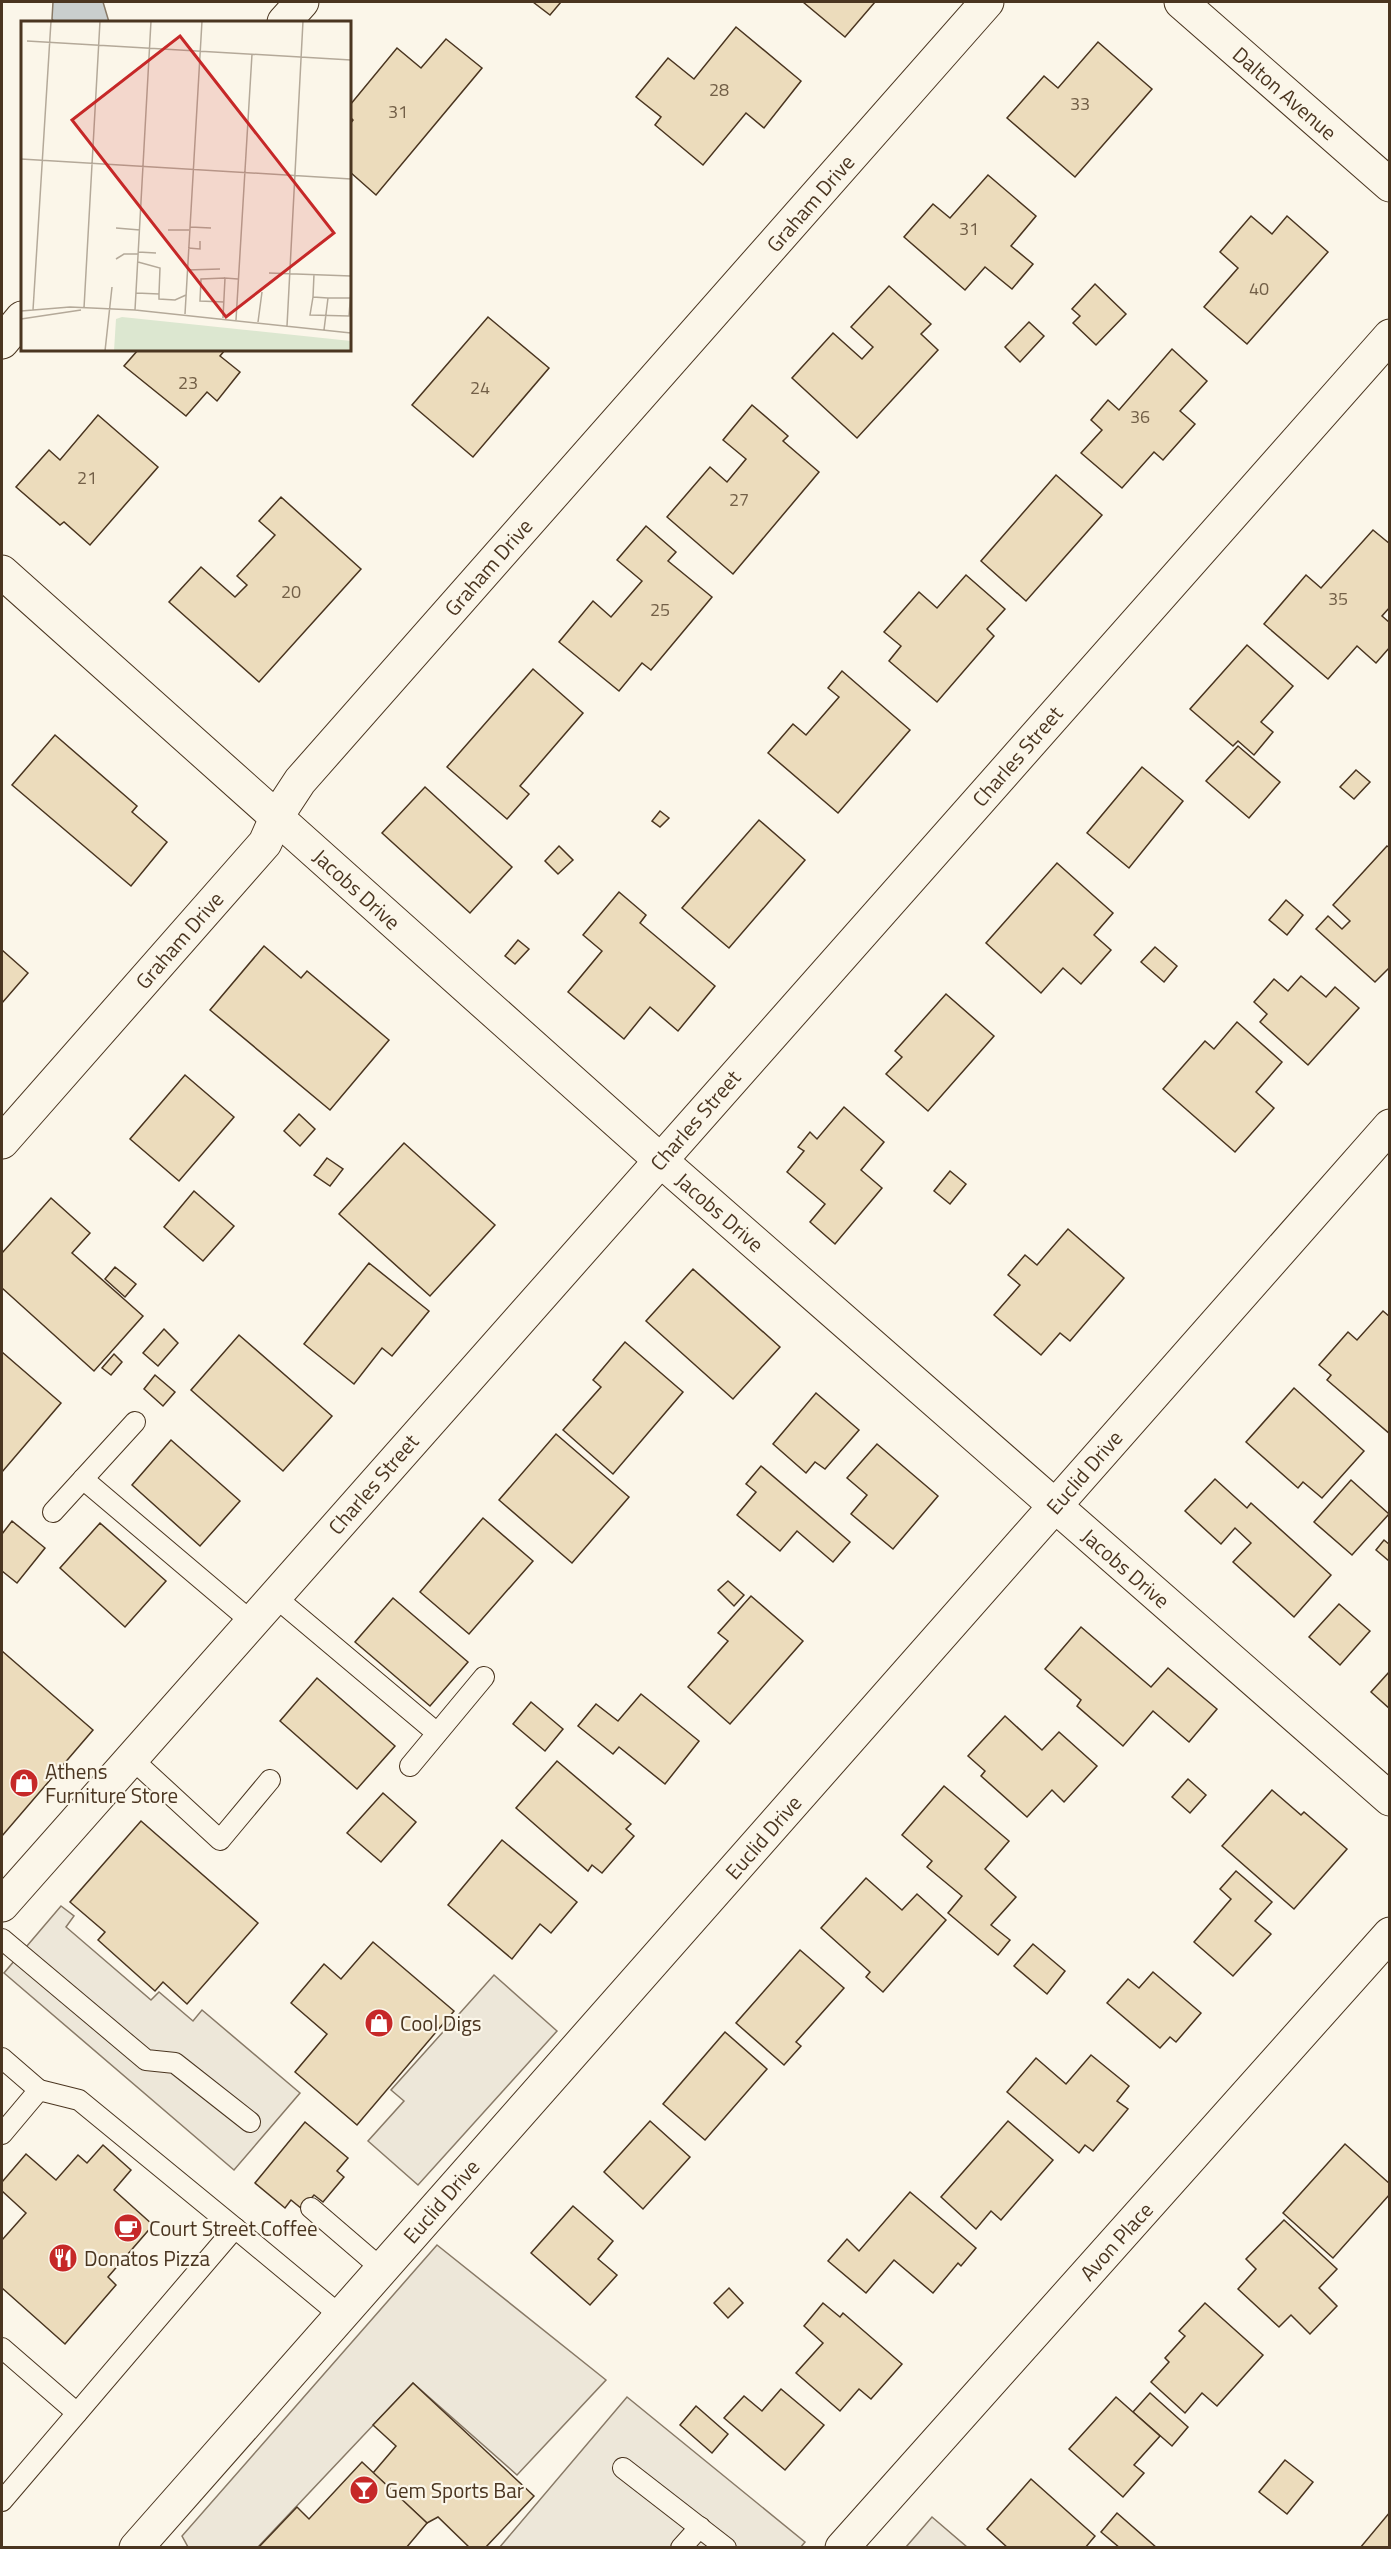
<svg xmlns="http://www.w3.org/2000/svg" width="1391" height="2549" font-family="'Titillium Web',sans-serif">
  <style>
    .parking { fill: #ede7d9; stroke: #887966; stroke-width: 1.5 }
    .water { fill: #c9cecd; stroke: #887966; stroke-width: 1.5 }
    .building { fill: #ecdcbc; stroke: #4a3520; stroke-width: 1.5 }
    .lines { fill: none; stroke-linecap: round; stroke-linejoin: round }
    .lane-casing { stroke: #4a3520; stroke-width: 22 }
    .street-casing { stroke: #4a3520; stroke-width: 35 }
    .lane { stroke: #fbf6e9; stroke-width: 20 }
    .street { stroke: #fbf6e9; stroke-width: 33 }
    .labels { text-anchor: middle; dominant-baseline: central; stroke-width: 4.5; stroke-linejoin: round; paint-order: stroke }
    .number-label { font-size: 18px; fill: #725f47 }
    .street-label { font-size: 21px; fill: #4a3520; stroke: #fbf6e9 }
    .poi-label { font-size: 21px; fill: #4a3520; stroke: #fbf6e9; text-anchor: start }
    .inset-road { fill: none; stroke: #b4a999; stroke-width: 1.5 }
    .view { fill: #c62828; fill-opacity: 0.15; stroke: #c62828; stroke-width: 3 }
    .inset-edge { fill: none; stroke: #4a3520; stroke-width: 3 }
  </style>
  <rect width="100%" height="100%" fill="#fbf6e9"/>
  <g class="parking">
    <polygon points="61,1906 74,1916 66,1927 151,2000 159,1992 193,2021 202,2010 300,2093 234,2170 4,1973"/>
    <polygon points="494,1975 557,2031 418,2185 368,2141 404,2101 391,2090"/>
    <polygon points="437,2245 606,2380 517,2475 413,2383 258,2547 188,2547 182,2536"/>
    <polygon points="627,2397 805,2542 800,2548 499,2548"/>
    <polygon points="932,2517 967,2547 906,2547"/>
  </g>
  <polygon class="water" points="53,2 103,2 109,22 54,22 52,19"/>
  <g class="building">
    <polygon points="533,2 561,2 550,15"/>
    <polygon points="803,2 875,2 845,37"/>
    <polygon points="736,27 801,81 764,128 746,113 703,165 655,125 661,117 636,97 668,58 694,79"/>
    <polygon points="446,39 482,68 376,195 350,172 350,124 353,120 350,117 350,105 397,48 421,68"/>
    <polygon points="1098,42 1152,89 1075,177 1007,118 1044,76 1058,88"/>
    <polygon points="988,175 1036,216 1011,246 1033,264 1012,289 985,267 965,290 904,237 933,204 950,218"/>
    <polygon points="1251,216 1272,234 1287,216 1328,252 1247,344 1204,307 1238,268 1220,252"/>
    <polygon points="1095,284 1126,314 1096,345 1073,323 1080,316 1072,309"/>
    <polygon points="889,286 931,324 921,334 938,350 857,438 792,378 833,333 862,359 873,347 851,327"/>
    <polygon points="488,317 549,368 473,457 412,405"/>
    <polygon points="1029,322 1044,336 1020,362 1005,347"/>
    <polygon points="1172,349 1207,381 1180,411 1195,424 1163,460 1154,452 1122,488 1081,453 1102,430 1091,420 1108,400 1119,410"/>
    <polygon points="138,350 225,350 220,356 240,372 217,401 207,392 186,416 124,366"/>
    <polygon points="752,405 788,436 783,441 819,472 733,574 667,517 710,467 727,482 746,459 723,440"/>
    <polygon points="98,415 158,467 90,545 64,522 60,525 16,487 49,450 60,460"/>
    <polygon points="1056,475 1102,515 1026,601 981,561"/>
    <polygon points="281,497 361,569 259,682 169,602 201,567 235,597 247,585 237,576 275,535 259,521"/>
    <polygon points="646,526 676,552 668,561 712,597 651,670 642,663 619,691 559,642 593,601 611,617 642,581 617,560"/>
    <polygon points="1373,530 1390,544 1390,607 1382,616 1390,623 1390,647 1376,663 1357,646 1328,679 1264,624 1306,575 1321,588"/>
    <polygon points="966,575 1005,609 987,629 994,636 937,702 889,661 901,646 884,632 919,592 937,608"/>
    <polygon points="1247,645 1293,686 1261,722 1273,732 1254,755 1238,741 1233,746 1190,709"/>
    <polygon points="533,669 583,713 520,786 529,794 507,819 447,767"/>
    <polygon points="842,671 910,730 838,813 768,753 793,724 806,735 839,697 828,688"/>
    <polygon points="55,735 137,806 132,812 167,842 131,886 12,785"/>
    <polygon points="1238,746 1280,782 1249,818 1206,781"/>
    <polygon points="1142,767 1183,801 1129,868 1087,833"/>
    <polygon points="1356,770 1370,782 1354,799 1340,787"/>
    <polygon points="425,787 512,867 470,913 382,833"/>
    <polygon points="660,811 669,818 660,827 652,821"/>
    <polygon points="759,820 805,860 729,948 682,908"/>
    <polygon points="559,846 573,860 558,874 545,861"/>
    <polygon points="1387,846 1390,848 1390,967 1375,982 1316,929 1328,916 1342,929 1350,921 1333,905"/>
    <polygon points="1057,863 1113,913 1094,935 1111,950 1081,984 1063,968 1041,993 986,943"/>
    <polygon points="619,892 646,915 640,923 715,986 678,1031 650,1007 624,1039 568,992 602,951 583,935"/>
    <polygon points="1286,900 1303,915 1287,935 1269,920"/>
    <polygon points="518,940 529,949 515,964 505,956"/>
    <polygon points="264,946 301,978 307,971 389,1040 330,1110 210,1010"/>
    <polygon points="1155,947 1177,966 1164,982 1141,962"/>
    <polygon points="2,950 28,973 2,1003"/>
    <polygon points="1301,976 1326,997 1335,987 1359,1008 1308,1065 1260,1022 1267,1014 1254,1002 1274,979 1288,991"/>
    <polygon points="946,994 994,1036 928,1111 886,1074 902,1057 895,1051"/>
    <polygon points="1237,1022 1282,1062 1256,1092 1274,1108 1235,1152 1163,1089 1205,1041 1214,1049"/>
    <polygon points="185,1075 234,1117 179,1181 130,1139"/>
    <polygon points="844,1107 884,1142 861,1170 882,1188 835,1244 810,1222 825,1204 787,1172 804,1151 798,1147 810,1132 817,1139"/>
    <polygon points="299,1114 315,1129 300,1146 284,1131"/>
    <polygon points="404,1143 495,1225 430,1296 339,1214"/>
    <polygon points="327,1158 343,1169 330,1186 314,1175"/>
    <polygon points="950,1171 966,1184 950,1204 934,1191"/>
    <polygon points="194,1191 234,1226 203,1261 164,1227"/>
    <polygon points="51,1198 90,1233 72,1253 143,1316 94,1371 2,1288 2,1253"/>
    <polygon points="1068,1229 1124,1278 1070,1341 1060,1333 1041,1355 994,1315 1020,1285 1008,1275 1025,1255 1037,1265"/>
    <polygon points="369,1263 429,1311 392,1356 382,1348 354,1384 304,1344"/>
    <polygon points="115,1267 136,1284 125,1297 105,1279"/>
    <polygon points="693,1269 780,1347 733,1399 646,1321"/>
    <polygon points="1383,1311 1390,1317 1390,1434 1327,1380 1331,1375 1319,1365 1348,1332 1357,1340"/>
    <polygon points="164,1329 178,1343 158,1366 143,1353"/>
    <polygon points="239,1335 332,1416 283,1471 191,1390"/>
    <polygon points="625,1342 683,1392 613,1474 563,1430 601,1387 593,1380"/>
    <polygon points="2,1352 61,1403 2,1472"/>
    <polygon points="114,1354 122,1362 111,1375 102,1368"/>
    <polygon points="155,1375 175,1392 163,1406 144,1389"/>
    <polygon points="1294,1388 1364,1451 1322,1498 1303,1482 1298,1488 1246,1442"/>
    <polygon points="816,1393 859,1430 825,1469 815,1462 806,1473 773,1444"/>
    <polygon points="556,1434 629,1497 572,1563 499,1500"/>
    <polygon points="171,1440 240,1501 200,1546 132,1485"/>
    <polygon points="877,1444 938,1496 893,1549 851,1514 867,1495 847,1478"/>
    <polygon points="761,1466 850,1542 833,1562 797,1531 780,1551 737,1515 756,1492 746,1484"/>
    <polygon points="1215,1479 1247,1508 1251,1503 1331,1575 1294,1617 1233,1562 1251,1543 1235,1528 1221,1544 1185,1511"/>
    <polygon points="1351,1480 1389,1514 1352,1555 1314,1522"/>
    <polygon points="483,1518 533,1561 469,1634 420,1592"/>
    <polygon points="12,1521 45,1548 17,1583 2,1571 2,1534"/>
    <polygon points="100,1523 166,1581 125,1627 60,1568"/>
    <polygon points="1384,1540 1390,1545 1389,1561 1376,1550"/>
    <polygon points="728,1581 744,1595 734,1606 718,1590"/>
    <polygon points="751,1596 803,1641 730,1724 688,1687 728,1641 718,1633"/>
    <polygon points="393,1598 468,1662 430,1706 355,1642"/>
    <polygon points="1339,1604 1370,1631 1340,1665 1309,1637"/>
    <polygon points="1081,1627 1151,1687 1168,1668 1217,1709 1189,1742 1153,1711 1123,1746 1077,1706 1081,1700 1045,1669"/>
    <polygon points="2,1651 93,1730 2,1836"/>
    <polygon points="1390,1671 1390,1709 1371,1692"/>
    <polygon points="317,1678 395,1746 357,1789 280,1721"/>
    <polygon points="641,1694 699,1741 665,1784 619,1747 613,1754 578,1726 596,1704 618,1721"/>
    <polygon points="531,1702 563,1729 545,1751 513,1724"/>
    <polygon points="1005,1716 1042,1750 1059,1732 1097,1766 1064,1802 1052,1790 1027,1817 981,1776 985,1771 968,1756"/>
    <polygon points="557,1761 631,1824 626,1829 634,1836 602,1873 592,1865 588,1871 516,1808"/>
    <polygon points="1188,1779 1206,1795 1190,1813 1172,1797"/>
    <polygon points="944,1786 1009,1841 985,1869 1016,1897 991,1925 1010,1940 998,1955 948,1913 962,1896 927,1867 932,1861 902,1835"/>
    <polygon points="1272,1790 1301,1815 1304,1812 1347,1849 1294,1909 1222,1846"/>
    <polygon points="383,1793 416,1822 381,1862 347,1833"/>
    <polygon points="141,1821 258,1923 187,2004 163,1982 155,1991 98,1940 105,1932 70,1902"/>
    <polygon points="502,1840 577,1902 551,1933 540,1924 512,1959 448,1905"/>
    <polygon points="1236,1871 1272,1902 1255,1921 1271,1934 1233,1976 1194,1942 1231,1899 1220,1889"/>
    <polygon points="866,1878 902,1910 917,1894 946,1920 883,1992 866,1977 870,1972 821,1928"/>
    <polygon points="373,1942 454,2011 357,2125 295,2072 327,2034 291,2003 324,1964 341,1979"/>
    <polygon points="1033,1944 1065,1971 1047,1994 1014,1966"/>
    <polygon points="800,1950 844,1988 796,2042 801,2046 784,2065 736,2023"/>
    <polygon points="1153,1972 1201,2013 1176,2042 1170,2037 1160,2048 1107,2003 1128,1979 1139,1988"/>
    <polygon points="725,2032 767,2069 705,2140 663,2104"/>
    <polygon points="1091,2055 1129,2086 1117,2101 1128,2109 1093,2151 1085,2145 1079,2153 1007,2092 1036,2058 1066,2084"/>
    <polygon points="650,2121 690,2157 643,2209 604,2172"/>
    <polygon points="1008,2121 1053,2160 1001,2220 991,2211 976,2229 941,2197"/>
    <polygon points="305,2122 348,2158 337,2171 344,2177 323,2202 314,2195 302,2209 291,2200 285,2208 255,2183"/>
    <polygon points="1345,2144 1390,2184 1390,2194 1333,2258 1283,2213"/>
    <polygon points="103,2145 131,2170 114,2190 153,2225 108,2277 116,2285 65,2344 2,2288 2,2240 26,2213 2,2191 2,2182 26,2154 56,2180 78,2155 87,2163"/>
    <polygon points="910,2192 976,2248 961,2266 958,2263 933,2293 894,2260 866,2293 828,2261 847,2239 859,2251"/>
    <polygon points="573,2206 613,2241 598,2259 617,2275 590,2305 531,2253"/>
    <polygon points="1284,2220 1337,2269 1319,2288 1337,2306 1310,2334 1291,2315 1279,2327 1238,2289 1256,2269 1246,2259"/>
    <polygon points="729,2288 743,2303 728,2318 714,2303"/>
    <polygon points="823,2303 840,2317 843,2313 902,2364 871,2399 859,2389 840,2411 796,2373 823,2343 804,2326"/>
    <polygon points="1205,2303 1263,2355 1217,2406 1202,2393 1185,2413 1151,2382 1169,2362 1165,2358 1185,2336 1179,2331"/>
    <polygon points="413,2383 534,2496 485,2548 470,2548 438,2517 427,2523 373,2473 396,2446 373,2425"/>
    <polygon points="781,2389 824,2425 785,2470 724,2418 744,2396 762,2411"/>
    <polygon points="1150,2393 1188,2427 1172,2446 1133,2412"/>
    <polygon points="1116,2397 1160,2436 1134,2465 1144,2473 1123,2497 1069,2449"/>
    <polygon points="696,2406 728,2434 712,2453 680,2425"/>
    <polygon points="1285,2460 1313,2482 1287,2514 1259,2492"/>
    <polygon points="362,2462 427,2523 406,2548 258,2548 297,2507 309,2519"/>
    <polygon points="1031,2479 1095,2536 1085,2548 1008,2548 987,2529"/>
    <polygon points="1390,2512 1390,2548 1360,2548"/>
    <polygon points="1117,2513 1157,2548 1120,2548 1101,2532"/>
  </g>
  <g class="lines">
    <g class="lane-casing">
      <g id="lane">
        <polyline points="83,1479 252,1622"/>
        <polyline points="53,1512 135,1422"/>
        <polyline points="274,1596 437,1733"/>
        <polyline points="131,1758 220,1840 270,1780"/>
        <polyline points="410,1766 484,1677"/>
        <polyline points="2,1939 146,2060 175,2063 250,2122"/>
        <polyline points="2,2058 39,2090"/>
        <polyline points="2,2134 39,2090 79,2100 235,2228"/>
        <polyline points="311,2208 382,2269"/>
        <polyline points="2,2348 77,2413"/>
        <polyline points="623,2468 726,2548"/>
        <polyline points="2,2501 235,2228 341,2316"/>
        <polyline points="681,2548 700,2527"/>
      </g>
    </g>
    <g class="street-casing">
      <g id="street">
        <polyline points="1181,2 1390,185"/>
        <polyline points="284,22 302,2"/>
        <polyline points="2,342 22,318"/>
        <polyline points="2,572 659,1159 1390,1799"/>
        <polyline points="2,1142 265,843 277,816 300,781 987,2"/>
        <polyline points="2,1905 1390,336"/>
        <polyline points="136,2548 1390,1126"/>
        <polyline points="842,2548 1390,1934"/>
      </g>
    </g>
    <use href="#lane" class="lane"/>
    <use href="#street" class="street"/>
  </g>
  <defs>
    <g id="shop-disc" transform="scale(1.5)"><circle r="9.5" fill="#c62828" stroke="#fbf6e9"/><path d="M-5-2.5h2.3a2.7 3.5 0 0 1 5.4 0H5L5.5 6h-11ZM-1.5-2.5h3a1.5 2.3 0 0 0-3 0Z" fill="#fff"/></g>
    <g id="cafe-disc" transform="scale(1.5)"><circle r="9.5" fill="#c62828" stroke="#fbf6e9"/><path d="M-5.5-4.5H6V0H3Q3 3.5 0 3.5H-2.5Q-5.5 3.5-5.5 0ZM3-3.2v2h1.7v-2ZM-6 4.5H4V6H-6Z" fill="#fff"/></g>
    <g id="restaurant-disc" transform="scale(1.5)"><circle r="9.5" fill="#c62828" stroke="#fbf6e9"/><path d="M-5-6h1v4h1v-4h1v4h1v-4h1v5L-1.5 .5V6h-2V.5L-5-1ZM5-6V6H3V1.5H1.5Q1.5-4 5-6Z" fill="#fff"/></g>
    <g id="bar-disc" transform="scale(1.5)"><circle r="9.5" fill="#c62828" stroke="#fbf6e9"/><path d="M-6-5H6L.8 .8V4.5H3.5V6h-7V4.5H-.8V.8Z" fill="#fff"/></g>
  </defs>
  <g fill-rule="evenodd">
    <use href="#shop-disc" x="24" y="1783"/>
    <use href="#shop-disc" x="379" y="2023"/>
    <use href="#cafe-disc" x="128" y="2228"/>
    <use href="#restaurant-disc" x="63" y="2258"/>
    <use href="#bar-disc" x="364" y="2490"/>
  </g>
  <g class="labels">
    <g class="number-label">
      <text x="719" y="89">28</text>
      <text x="1080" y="103">33</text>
      <text x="398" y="111">31</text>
      <text x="969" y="228">31</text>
      <text x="1259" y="288">40</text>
      <text x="188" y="382">23</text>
      <text x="480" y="387">24</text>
      <text x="1140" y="416">36</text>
      <text x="87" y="477">21</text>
      <text x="739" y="499">27</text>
      <text x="291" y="591">20</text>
      <text x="1338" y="598">35</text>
      <text x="660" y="609">25</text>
    </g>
    <g class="street-label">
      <text transform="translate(1285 93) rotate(41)">Dalton Avenue</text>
      <text transform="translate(810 203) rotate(-49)">Graham Drive</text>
      <text transform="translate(488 567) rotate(-49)">Graham Drive</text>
      <text transform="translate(1017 756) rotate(-49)">Charles Street</text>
      <text transform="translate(357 889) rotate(42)">Jacobs Drive</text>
      <text transform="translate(179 940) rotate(-49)">Graham Drive</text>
      <text transform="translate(695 1120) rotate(-49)">Charles Street</text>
      <text transform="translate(720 1212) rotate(41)">Jacobs Drive</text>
      <text transform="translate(1084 1472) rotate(-49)">Euclid Drive</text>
      <text transform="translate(373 1484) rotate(-49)">Charles Street</text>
      <text transform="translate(1126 1568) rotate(41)">Jacobs Drive</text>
      <text transform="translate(763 1837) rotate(-49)">Euclid Drive</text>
      <text transform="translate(441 2201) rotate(-49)">Euclid Drive</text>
      <text transform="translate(1116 2241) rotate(-48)">Avon Place</text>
    </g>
    <g class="poi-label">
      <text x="45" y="1771">Athens<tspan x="45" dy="24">Furniture Store</tspan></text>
      <text x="400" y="2023">Cool Digs</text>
      <text x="149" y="2228">Court Street Coffee</text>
      <text x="84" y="2258">Donatos Pizza</text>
      <text x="385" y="2490">Gem Sports Bar</text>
    </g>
  </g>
  <g transform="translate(21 21)">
    <rect width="330" height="330" fill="#fbf6e9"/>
    <path d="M101,296L330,320V330H93L95,298Z" fill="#dce7d0"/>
    <path class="inset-road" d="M6,20L330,39M0,138L330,158M169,206L190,207M95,207L119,209M147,209H168M167,227L179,228V220M117,231L135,232M95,238L103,233H117M166,249L199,248M248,252L330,255M293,253L292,276L307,277M115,272L138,273L139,247L117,241M138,273V278L154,279L165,274M292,276L289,294L328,295L330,269M203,281L179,280L180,258L204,257M63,287L79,0M12,289L30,0M114,289L130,0M0,290L49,286L114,289L330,312M164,293L181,0M202,297L204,257L217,258M0,298L60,289M215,299L231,33M237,301L241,271M266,305L282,0M303,309L307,277H330M84,330L91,266"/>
    <path class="view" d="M159,15L313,212L205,296L51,99Z"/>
    <rect width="330" height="330" class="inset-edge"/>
  </g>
  <rect width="1391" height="2549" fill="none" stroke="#4a3520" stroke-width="6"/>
</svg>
